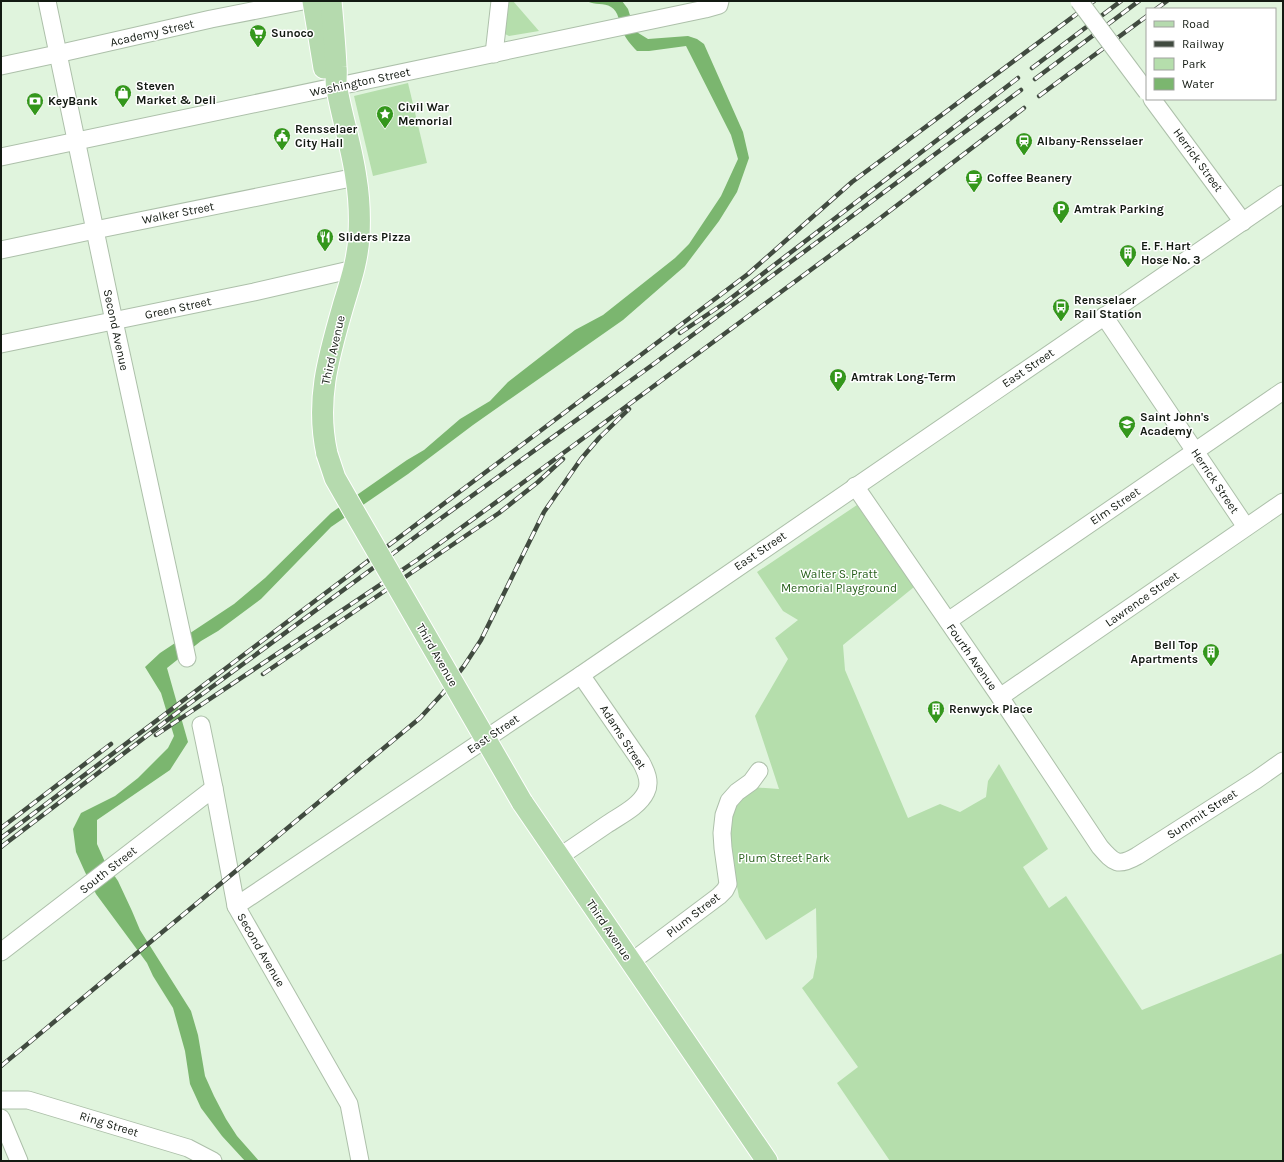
<svg xmlns="http://www.w3.org/2000/svg" width="1284" height="1162" font-family="Karla,sans-serif">
  <style>
    .green { fill: #b5deac }
    .water { fill: #7bb66f }
    .lines { fill: none; stroke-linecap: round; stroke-linejoin: round }
    .minor-casing { stroke: #adc0aa; stroke-width: 19 }
    .major-casing { stroke: #fff; stroke-width: 23 }
    .minor { stroke: #fff; stroke-width: 17 }
    .major { stroke: #b5daae; stroke-width: 21 }
    .rail-casing { stroke: #414b40; stroke-width: 4.5 }
    .rail { stroke: #fff; stroke-width: 3; stroke-dasharray: 9; stroke-linecap: butt }
    .minor-bridge-casing { stroke: #adc0aa; stroke-width: 19; stroke-linecap: butt }
    .major-bridge-casing { stroke: #fff; stroke-width: 23; stroke-linecap: butt }
    .minor-bridge { stroke: #fff; stroke-width: 17 }
    .major-bridge { stroke: #b5daae; stroke-width: 21 }
    .labels { text-anchor: middle; dominant-baseline: central; stroke-width: 3; stroke-linejoin: round; paint-order: stroke }
    .street-label { font-size: 12px; fill: #131a12; stroke: #fff }
    .poi-label { font-size: 12px; font-weight: bold; fill: #131a12; stroke: #fff; text-anchor: start }
    .park-label { font-size: 12px; fill: #265f1a; stroke: #fff }
  </style>
  <rect width="100%" height="100%" fill="#e0f4dd"/>
  <g class="green">
    <polygon points="509,1 513,1 539,31 509,36 505,34"/>
    <polygon points="408,83 427,163 373,176 354,96"/>
    <polygon points="857,505 914,587 843,645 845,670 908,818 940,804 960,812 986,797 988,781 999,764 1048,849 1023,867 1049,908 1066,896 1142,1010 1283,953 1283,1157 1282,1161 890,1161 837,1083 858,1067 802,988 813,978 817,957 816,908 766,940 739,897 728,839 733,802 751,787 779,789 755,716 788,659 775,638 798,620 783,611 757,572"/>
  </g>
  <path class="water" d="M587,1H622L628,9L635,31L648,39L688,36L697,39L704,44L743,132L749,158L737,192L719,221L685,266L623,320L473,425L408,474L331,527L261,599L218,631L201,641L167,668L188,742L170,770L97,820V844L105,862L118,881L132,911L140,930L191,1011L198,1035L205,1076L214,1096L226,1119L237,1136L259,1161H245L222,1136L201,1108L190,1084L185,1051L173,1008L153,976L147,963L96,894L85,872L76,852L73,829L81,813L115,796L138,778L168,748L174,736L161,693L145,667L160,653L234,604L265,578L331,513L407,460L424,450L460,419L490,401L508,382L575,330L603,315L675,258L689,244L721,196L738,159L731,135L686,46L649,51H637C631,45 625,38 622,30C619,22 619,12 611,7C604,2 595,6 587,1Z"/>
  <g class="lines">
    <g class="minor-casing">
      <g id="minor">
        <polyline points="47,1 114,321 187,658"/>
        <polyline points="494,54 500,1"/>
        <polyline points="1,66 57,54 211,19 303,1"/>
        <polyline points="1152,99 1243,222"/>
        <polyline points="1,157 705,9 719,5 720,1"/>
        <polyline points="1,250 95,230 356,177"/>
        <polyline points="1104,316 1246,527"/>
        <polyline points="1,344 254,292 354,269"/>
        <path d="M855,486L1000,697L1100,847C1114,863 1118,867 1137,856L1256,780L1283,761"/>
        <polyline points="948,621 1283,391"/>
        <polyline points="1000,697 1283,502"/>
        <polyline points="201,725 214,788 236,906 349,1104 360,1161"/>
        <path d="M559,857C575,846 590,836 606,825C619,816 639,807 646,792C651,782 646,771 641,762L581,675"/>
        <polyline points="236,906 581,675 1283,194"/>
        <polyline points="1,952 214,788"/>
        <polyline points="631,962 719,896 725,890 728,884 723,848 722,833 724,815 729,801 737,792 751,782 759,771"/>
        <polyline points="1,1100 28,1100 188,1148 213,1161"/>
        <polyline points="1,1118 19,1161"/>
      </g>
    </g>
    <g class="major-casing">
      <g id="major">
        <polyline points="313,1 324,68"/>
        <path d="M327,454C315,400 329,355 344,303C351,280 358,259 359,235C360,216 359,196 356,178C352,148 342,118 337,89C335,82 337,74 336,67C335,45 333,23 331,1"/>
        <polyline points="522,802 767,1161"/>
      </g>
    </g>
    <use href="#minor" class="minor"/>
    <use href="#major" class="major"/>
    <g class="rail-casing">
      <g id="rail">
        <polyline points="1156,9 1167,1"/>
        <polyline points="1032,68 1121,1"/>
        <polyline points="1035,79 1139,1"/>
        <polyline points="1039,96 1147,16"/>
        <polyline points="680,333 726,302 1018,78"/>
        <polyline points="263,674 499,513 538,482 563,459"/>
        <polyline points="156,735 417,560 543,468 870,226 1024,108"/>
        <polyline points="1,828 111,744"/>
        <polyline points="1,838 748,274 852,182 1094,1"/>
        <polyline points="1,847 182,709 422,532 655,363 1021,90"/>
        <polyline points="1,1066 420,718 443,693 464,666 481,640 544,512 581,459 599,438 629,409"/>
      </g>
    </g>
    <use href="#rail" class="rail"/>
    <g class="minor-bridge-casing">
      <polyline id="minor-bridge" points="1079,1 1147,92"/>
    </g>
    <g class="major-bridge-casing">
      <polyline id="major-bridge" points="327,454 335,478 351,506 522,802"/>
    </g>
    <use href="#minor-bridge" class="minor-bridge"/>
    <use href="#major-bridge" class="major-bridge"/>
  </g>
  <defs>
    <g id="supermarket-pin" transform="scale(0.9)"><path d="M0 17L-7.5 6A9.5 9.5 0 1 1 7.5 6Z" fill="#34971c" stroke="#fff"/><path d="M-6-5.5h2.5l.6 2H6L4.5 2H-2.5L-4.4-4H-6ZM-1.5 3.2a1.3 1.3 0 1 0 .1 0ZM3 3.2a1.3 1.3 0 1 0 .1 0Z" fill="#fff"/></g>
    <g id="shop-pin" transform="scale(0.9)"><path d="M0 17L-7.5 6A9.5 9.5 0 1 1 7.5 6Z" fill="#34971c" stroke="#fff"/><path d="M-5-2.5h2.3a2.7 3.5 0 0 1 5.4 0H5L5.5 6h-11ZM-1.5-2.5h3a1.5 2.3 0 0 0-3 0Z" fill="#fff"/></g>
    <g id="bank-pin" transform="scale(0.9)"><path d="M0 17L-7.5 6A9.5 9.5 0 1 1 7.5 6Z" fill="#34971c" stroke="#fff"/><path d="M-6-4H6V4H-6ZM0-2.3a2.3 2.3 0 1 0 0 4.6a2.3 2.3 0 1 0 0-4.6Z" fill="#fff"/></g>
    <g id="sight-pin" transform="scale(0.9)"><path d="M0 17L-7.5 6A9.5 9.5 0 1 1 7.5 6Z" fill="#34971c" stroke="#fff"/><path d="M0-6L1.8-2.2L6-1.7L2.9 1.2L3.7 5.4L0 3.3L-3.7 5.4L-2.9 1.2L-6-1.7L-1.8-2.2Z" fill="#fff"/></g>
    <g id="civic-pin" transform="scale(0.9)"><path d="M0 17L-7.5 6A9.5 9.5 0 1 1 7.5 6Z" fill="#34971c" stroke="#fff"/><path d="M-.6-6.5H3V-4.5H.6V-3L4-1V1h2V6H-6V1h2V-1L-.6-3ZM-1.2 2.5V6h2.4V2.5Z" fill="#fff"/></g>
    <g id="station-pin" transform="scale(0.9)"><path d="M0 17L-7.5 6A9.5 9.5 0 1 1 7.5 6Z" fill="#34971c" stroke="#fff"/><path d="M-3-6H3Q5-6 5-4V2Q5 4 3 4L4.5 6H3L1.5 4h-3L-3 6H-4.5L-3 4Q-5 4-5 2V-4Q-5-6-3-6ZM-3.5-4v3h7v-3ZM-3.5 1v1.5H-2V1ZM2 1v1.5H3.5V1Z" fill="#fff"/></g>
    <g id="cafe-pin" transform="scale(0.9)"><path d="M0 17L-7.5 6A9.5 9.5 0 1 1 7.5 6Z" fill="#34971c" stroke="#fff"/><path d="M-5.5-4.5H6V0H3Q3 3.5 0 3.5H-2.5Q-5.5 3.5-5.5 0ZM3-3.2v2h1.7v-2ZM-6 4.5H4V6H-6Z" fill="#fff"/></g>
    <g id="parking-pin" transform="scale(0.9)"><path d="M0 17L-7.5 6A9.5 9.5 0 1 1 7.5 6Z" fill="#34971c" stroke="#fff"/><path d="M-3.5-5.5H1a3.5 3.5 0 0 1 0 7H-1V5.5H-3.5ZM-1-3.4V-.6H.8a1.4 1.4 0 0 0 0-2.8Z" fill="#fff"/></g>
    <g id="restaurant-pin" transform="scale(0.9)"><path d="M0 17L-7.5 6A9.5 9.5 0 1 1 7.5 6Z" fill="#34971c" stroke="#fff"/><path d="M-5-6h1v4h1v-4h1v4h1v-4h1v5L-1.5 .5V6h-2V.5L-5-1ZM5-6V6H3V1.5H1.5Q1.5-4 5-6Z" fill="#fff"/></g>
    <g id="building-pin" transform="scale(0.9)"><path d="M0 17L-7.5 6A9.5 9.5 0 1 1 7.5 6Z" fill="#34971c" stroke="#fff"/><path d="M-4-6H4V6H1V3H-1V6H-4ZM-2.5-4.3h1.7v1.8h-1.7ZM.8-4.3h1.7v1.8H.8ZM-2.5-1h1.7V.8h-1.7ZM.8-1h1.7V.8H.8Z" fill="#fff"/></g>
    <g id="bus-pin" transform="scale(0.9)"><path d="M0 17L-7.5 6A9.5 9.5 0 1 1 7.5 6Z" fill="#34971c" stroke="#fff"/><path d="M-5-6H5V4H4V6H2V4H-2V6H-4V4H-5ZM-3.5-4V0h7V-4ZM-3.5 1.2v1.5H-2V1.2ZM2 1.2v1.5H3.5V1.2Z" fill="#fff"/></g>
    <g id="school-pin" transform="scale(0.9)"><path d="M0 17L-7.5 6A9.5 9.5 0 1 1 7.5 6Z" fill="#34971c" stroke="#fff"/><path d="M0-5L7-2L0 1L-7-2ZM-4 1L0 2.5L4 1V4Q0 6-4 4Z" fill="#fff"/></g>
  </defs>
  <g fill-rule="evenodd">
    <use href="#supermarket-pin" x="258" y="33"/>
    <use href="#shop-pin" x="123" y="93"/>
    <use href="#bank-pin" x="35" y="101"/>
    <use href="#sight-pin" x="385" y="114"/>
    <use href="#civic-pin" x="282" y="136"/>
    <use href="#station-pin" x="1024" y="141"/>
    <use href="#cafe-pin" x="974" y="178"/>
    <use href="#parking-pin" x="1061" y="209"/>
    <use href="#restaurant-pin" x="325" y="237"/>
    <use href="#building-pin" x="1128" y="253"/>
    <use href="#bus-pin" x="1061" y="307"/>
    <use href="#parking-pin" x="838" y="377"/>
    <use href="#school-pin" x="1127" y="424"/>
    <use href="#building-pin" x="1211" y="652"/>
    <use href="#building-pin" x="936" y="709"/>
  </g>
  <g class="labels">
    <g class="street-label">
      <text transform="translate(152 33) rotate(-13)">Academy Street</text>
      <text transform="translate(360 82) rotate(-12)">Washington Street</text>
      <text transform="translate(1198 160) rotate(54)">Herrick Street</text>
      <text transform="translate(178 213) rotate(-11)">Walker Street</text>
      <text transform="translate(178 308) rotate(-12)">Green Street</text>
      <text transform="translate(116 330) rotate(78)">Second Avenue</text>
      <text transform="translate(333 350) rotate(-77)">Third Avenue</text>
      <text transform="translate(1028 368) rotate(-34)">East Street</text>
      <text transform="translate(1215 481) rotate(56)">Herrick Street</text>
      <text transform="translate(1115 506) rotate(-34)">Elm Street</text>
      <text transform="translate(760 551) rotate(-34)">East Street</text>
      <text transform="translate(1142 599) rotate(-35)">Lawrence Street</text>
      <text transform="translate(437 655) rotate(60)">Third Avenue</text>
      <text transform="translate(972 657) rotate(55)">Fourth Avenue</text>
      <text transform="translate(493 734) rotate(-34)">East Street</text>
      <text transform="translate(623 737) rotate(57)">Adams Street</text>
      <text transform="translate(1202 814) rotate(-33)">Summit Street</text>
      <text transform="translate(108 870) rotate(-38)">South Street</text>
      <text transform="translate(693 915) rotate(-38)">Plum Street</text>
      <text transform="translate(609 930) rotate(56)">Third Avenue</text>
      <text transform="translate(261 950) rotate(60)">Second Avenue</text>
      <text transform="translate(109 1124) rotate(17)">Ring Street</text>
    </g>
    <g class="poi-label">
      <text x="271" y="33">Sunoco</text>
      <text x="136" y="86">Steven<tspan x="136" dy="14">Market &amp; Deli</tspan></text>
      <text x="48" y="101">KeyBank</text>
      <text x="398" y="107">Civil War<tspan x="398" dy="14">Memorial</tspan></text>
      <text x="295" y="129">Rensselaer<tspan x="295" dy="14">City Hall</tspan></text>
      <text x="1037" y="141">Albany-Rensselaer</text>
      <text x="987" y="178">Coffee Beanery</text>
      <text x="1074" y="209">Amtrak Parking</text>
      <text x="338" y="237">Sliders Pizza</text>
      <text x="1141" y="246">E. F. Hart<tspan x="1141" dy="14">Hose No. 3</tspan></text>
      <text x="1074" y="300">Rensselaer<tspan x="1074" dy="14">Rail Station</tspan></text>
      <text x="851" y="377">Amtrak Long-Term</text>
      <text x="1140" y="417">Saint John's<tspan x="1140" dy="14">Academy</tspan></text>
      <text x="1198" y="645" text-anchor="end">Bell Top<tspan x="1198" dy="14">Apartments</tspan></text>
      <text x="949" y="709">Renwyck Place</text>
    </g>
    <g class="park-label">
      <text x="839" y="574">Walter S. Pratt<tspan x="839" dy="14">Memorial Playground</tspan></text>
      <text x="784" y="858">Plum Street Park</text>
    </g>
  </g>
  <rect width="1284" height="1162" fill="none" stroke="#131a12" stroke-width="4"/>
  <rect x="1146" y="8" width="130" height="92" fill="#ffffff" stroke="#a1a3a0"/>
  <rect x="1154" y="21" width="20" height="6" fill="#b5daae" stroke="#a1a3a0"/>
  <text x="1182" y="28" font-size="12" fill="#131a12">Road</text>
  <rect x="1154" y="41" width="20" height="6" fill="#414b40" stroke="#a1a3a0"/>
  <text x="1182" y="48" font-size="12" fill="#131a12">Railway</text>
  <rect x="1154" y="58" width="20" height="12" fill="#b5deac" stroke="#a1a3a0"/>
  <text x="1182" y="68" font-size="12" fill="#131a12">Park</text>
  <rect x="1154" y="78" width="20" height="12" fill="#7bb66f" stroke="#a1a3a0"/>
  <text x="1182" y="88" font-size="12" fill="#131a12">Water</text>
</svg>
